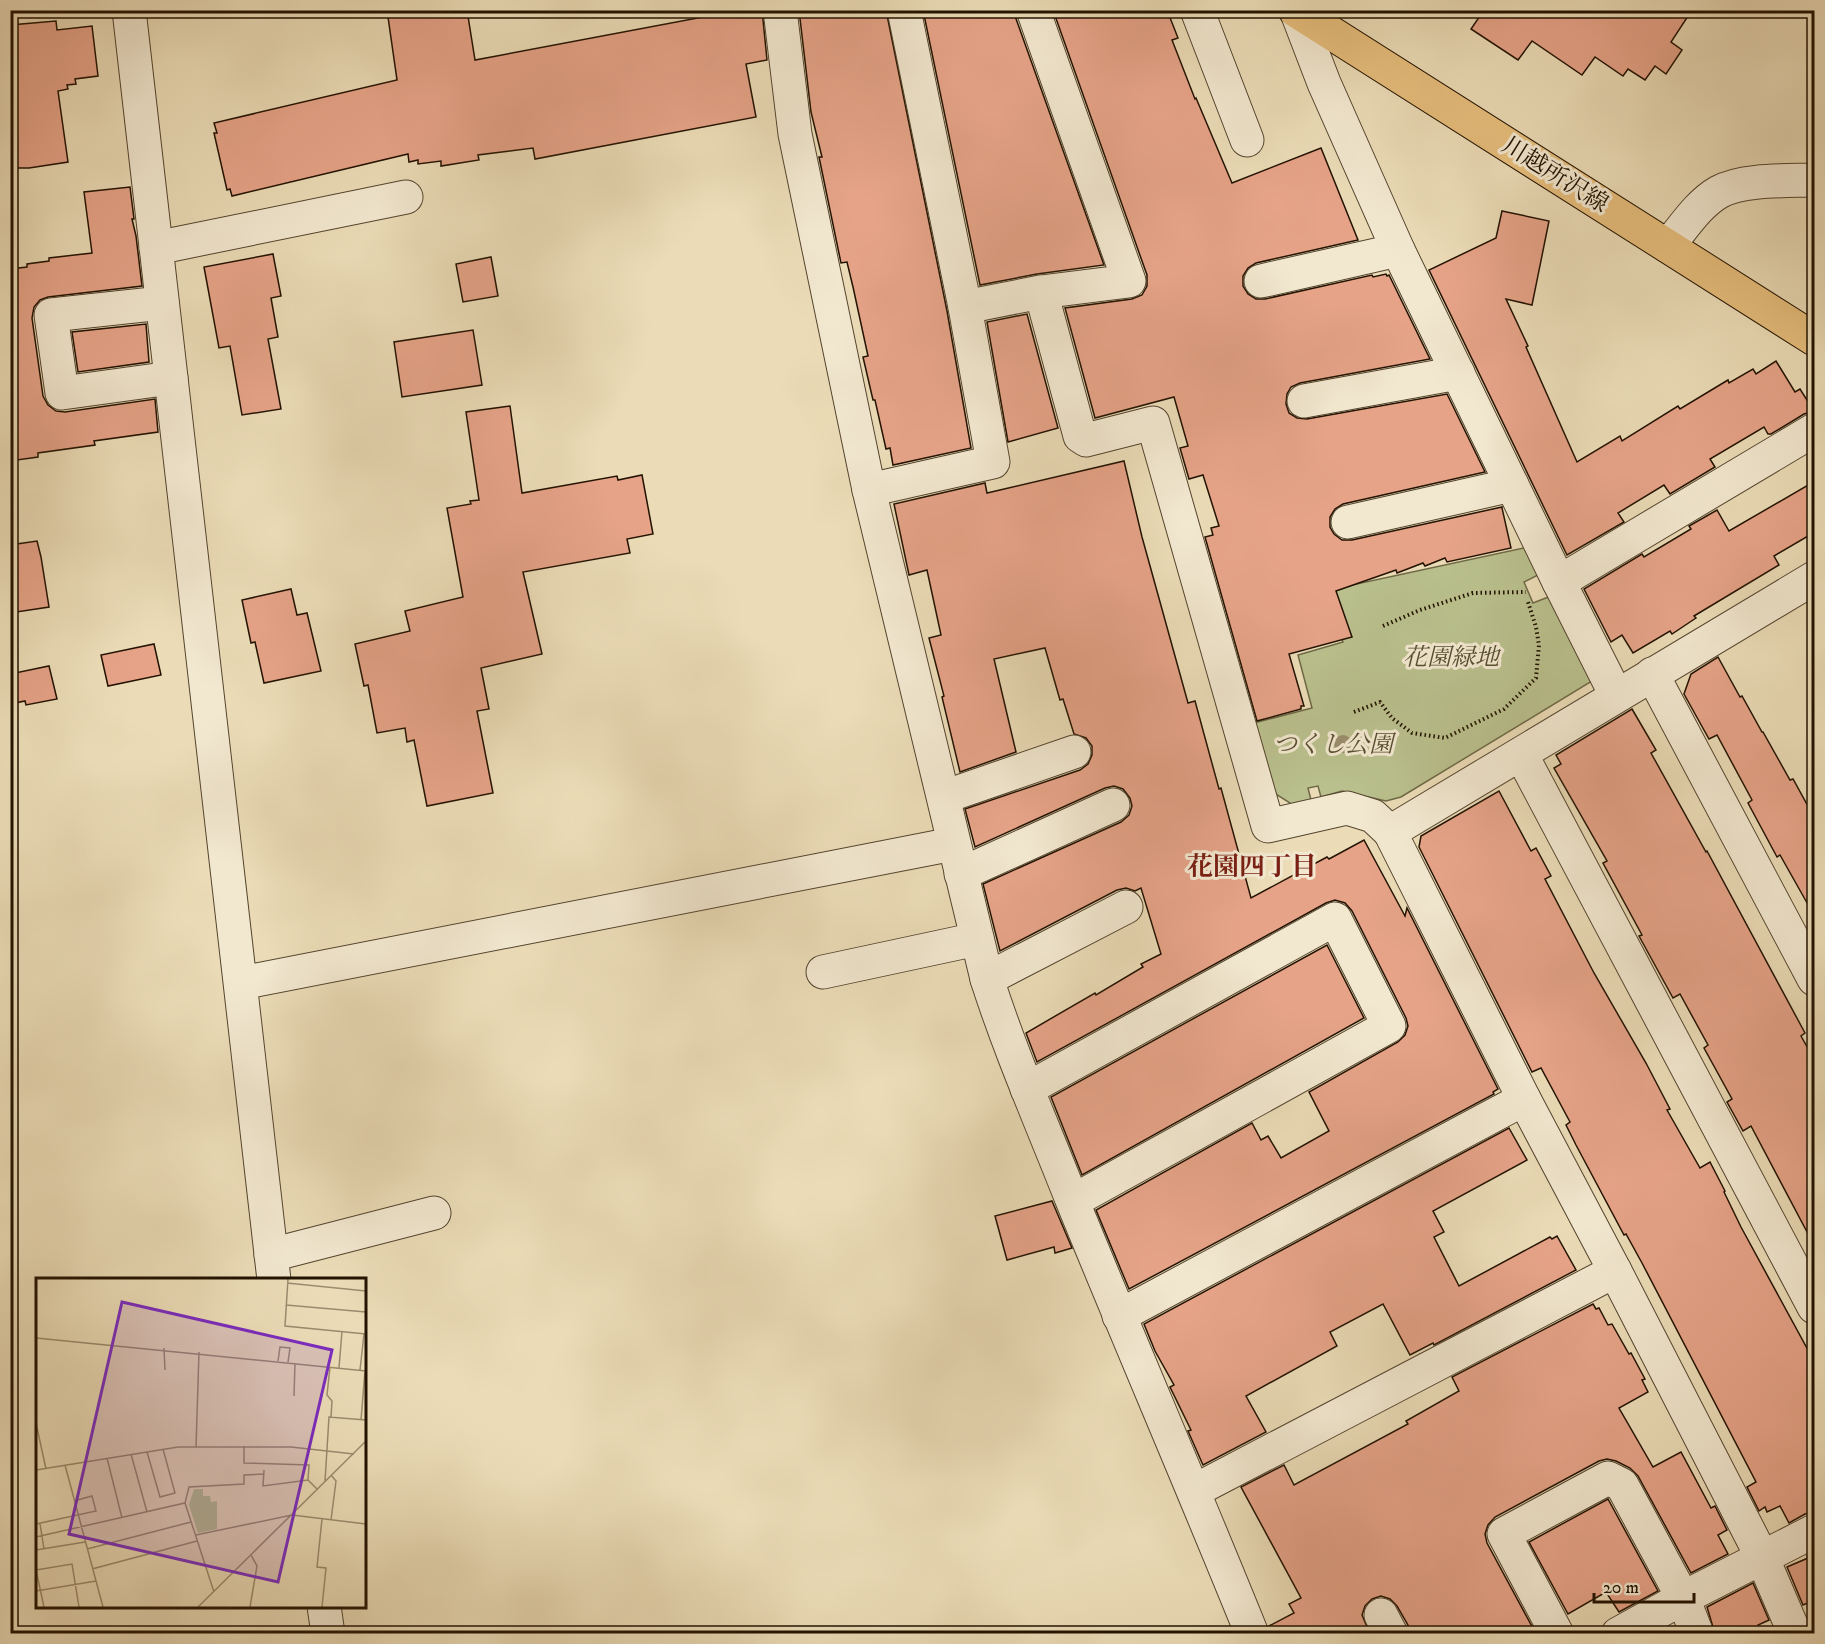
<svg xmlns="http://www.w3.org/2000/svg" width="1825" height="1644" font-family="'IM FELL DW Pica','Noto Serif JP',serif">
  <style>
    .green { fill: #b9c08d; stroke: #6e6946; stroke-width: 1.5 }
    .building { fill: #e6a388; stroke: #221200; stroke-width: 1.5 }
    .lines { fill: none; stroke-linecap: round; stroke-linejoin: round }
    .minor-casing { stroke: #54442e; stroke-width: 35 }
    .major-casing { stroke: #221200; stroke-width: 35 }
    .path { stroke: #221200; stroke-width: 4; stroke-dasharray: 1.5 3; stroke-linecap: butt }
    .minor { stroke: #f2e8d0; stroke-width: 33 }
    .major { stroke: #e6be7c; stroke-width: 33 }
    .tree { fill: #9a8e6d }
    .labels { text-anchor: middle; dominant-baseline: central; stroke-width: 6; stroke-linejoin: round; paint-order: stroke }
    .street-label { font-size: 24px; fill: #221200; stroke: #f2e8d0 }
    .park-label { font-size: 24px; font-style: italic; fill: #574f31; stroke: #f2e8d0 }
    .neighbourhood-label { font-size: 26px; font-weight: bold; fill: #7a1f14; stroke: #f2e8d0 }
    .inset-road { fill: none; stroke: #9b8b6e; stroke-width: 1.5 }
    .view { fill: #7b2cbf; fill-opacity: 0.15; stroke: #7b2cbf; stroke-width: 3 }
    .inset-edge { fill: none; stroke: #221200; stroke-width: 3 }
  </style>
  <rect width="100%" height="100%" fill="#ebdcb7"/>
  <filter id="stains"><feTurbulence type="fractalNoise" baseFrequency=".00333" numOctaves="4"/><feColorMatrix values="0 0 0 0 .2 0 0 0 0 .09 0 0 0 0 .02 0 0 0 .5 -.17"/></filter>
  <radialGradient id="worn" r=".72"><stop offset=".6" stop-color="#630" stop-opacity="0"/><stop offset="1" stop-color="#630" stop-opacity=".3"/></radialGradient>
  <polygon class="green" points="1528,547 1542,573 1524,582 1533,603 1551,596 1592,681 1401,797 1386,801 1342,791 1321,797 1318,786 1308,788 1311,800 1293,805 1271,791 1254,723 1312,708 1298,655 1343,642 1324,591"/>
  <g class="building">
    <polygon points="387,10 467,10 475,60 740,10 762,10 767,60 746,64 756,117 535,159 533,148 478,155 479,160 441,166 441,161 418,164 418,160 409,162 408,154 232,196 230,189 227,190 214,133 217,133 214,123 397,80"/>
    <polygon points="799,10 886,10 947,311 971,448 893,465 890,448 886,449 875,400 873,400 863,357 868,356 853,287 847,262 841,263 819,157 822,157 811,112"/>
    <polygon points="923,10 1015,10 1015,16 1104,265 1037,274 980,285"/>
    <polygon points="1053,10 1167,10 1178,38 1172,40 1195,99 1196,98 1232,183 1321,148 1358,240 1256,263 1248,268 1243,276 1243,286 1248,294 1256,299 1265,299 1372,275 1373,277 1386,274 1387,276 1389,275 1430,359 1300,383 1291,387 1287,394 1286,404 1289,413 1297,418 1307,419 1447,394 1485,472 1343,504 1335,509 1330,517 1330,527 1334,534 1342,540 1352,540 1502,507 1502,508 1511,548 1447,562 1445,558 1425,566 1423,563 1397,573 1396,570 1336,591 1352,637 1289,654 1304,706 1301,706 1301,709 1257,721 1205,537 1213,535 1211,528 1219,526 1203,475 1189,479 1180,448 1188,446 1174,397 1095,418 1065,308 1132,299 1142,295 1147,286 1147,275"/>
    <polygon points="1484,10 1692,10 1671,42 1682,50 1666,74 1655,66 1645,80 1628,69 1623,76 1595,57 1582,75 1532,41 1518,60 1471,29"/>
    <polygon points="56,21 57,30 92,26 98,76 75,79 76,84 67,85 68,89 58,91 68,162 29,168 10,168 10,25"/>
    <polygon points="130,187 134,219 132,219 136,236 142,286 48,297 40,300 34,307 32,318 43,396 48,405 56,411 65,412 155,399 158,432 94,441 95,445 38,453 38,457 10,461 10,269 27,267 27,264 49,261 49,258 92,253 84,192"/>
    <polygon points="1502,211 1549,221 1532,305 1506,299 1528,346 1526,347 1577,462 1620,436 1622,441 1678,406 1680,409 1728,380 1729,383 1753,369 1756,374 1776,361 1795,392 1800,389 1814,411 1804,414 1771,434 1768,434 1764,427 1710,459 1715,467 1670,494 1664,485 1618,513 1624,522 1567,555 1429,270 1496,238"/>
    <polygon points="273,254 281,296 271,298 278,337 268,339 281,409 242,415 230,346 219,348 204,267"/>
    <polygon points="491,257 498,296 463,302 456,264"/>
    <polygon points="1027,314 1058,428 1008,442 987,322"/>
    <polygon points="146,324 149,362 78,372 72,332"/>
    <polygon points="473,330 482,385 402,397 394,342"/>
    <polygon points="510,406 522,493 617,476 618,480 642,475 653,534 627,539 630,553 523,572 542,654 481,668 489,709 477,711 493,793 427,806 414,740 407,742 405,728 377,733 368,685 364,686 355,644 410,631 405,611 463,597 447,508 471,504 470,501 479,500 466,412"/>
    <polygon points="1124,461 1142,537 1188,703 1195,701 1219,789 1221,788 1251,898 1327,857 1329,859 1364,840 1405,916 1407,908 1498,1089 1493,1092 1494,1094 1129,1289 1096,1210 1252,1123 1261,1140 1268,1136 1281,1158 1329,1131 1309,1092 1398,1042 1405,1035 1408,1026 1406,1018 1352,911 1345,903 1335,900 1326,903 1037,1062 1026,1033 1095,993 1096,995 1143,967 1141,964 1161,954 1141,888 1135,891 1126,888 1117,890 1000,951 983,884 1121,822 1129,815 1132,806 1130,798 1123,789 1114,786 1105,788 975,847 965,809 1080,770 1088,764 1092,755 1092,746 1086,738 1074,734 1063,699 1060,700 1045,648 994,659 1016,752 960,772 942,697 944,696 929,638 941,635 927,570 909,575 894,504 985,483 987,493"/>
    <polygon points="1815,481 1815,532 1774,556 1779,565 1694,616 1696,618 1672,634 1670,631 1633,653 1622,635 1611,642 1584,589 1642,554 1644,557 1691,529 1689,526 1717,510 1729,531"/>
    <polygon points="37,541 41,557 49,607 10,613 10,545"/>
    <polygon points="291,589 297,615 307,613 321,671 264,683 255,642 251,643 242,600"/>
    <polygon points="154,644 161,675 108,686 101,655"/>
    <polygon points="1718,657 1740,697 1742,696 1762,732 1763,732 1790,780 1793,779 1815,819 1815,917 1780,855 1777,857 1748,803 1752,800 1717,735 1709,739 1684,694 1691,674"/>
    <polygon points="49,666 57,699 26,705 25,701 10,704 10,674"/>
    <polygon points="1632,709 1656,750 1651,753 1706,852 1707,851 1805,1033 1801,1036 1815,1061 1815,1247 1751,1126 1743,1131 1727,1102 1732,1099 1704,1048 1708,1045 1680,994 1673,998 1639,936 1642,935 1603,863 1607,861 1554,768 1561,764 1556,755"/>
    <polygon points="1499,791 1531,851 1536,848 1551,876 1545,879 1594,973 1646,1063 1670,1109 1667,1110 1700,1168 1710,1162 1725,1191 1724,1192 1741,1227 1815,1363 1815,1512 1805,1514 1789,1523 1780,1506 1767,1512 1765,1507 1759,1511 1747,1487 1756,1482 1642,1263 1626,1234 1624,1235 1576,1145 1566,1125 1570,1122 1541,1068 1532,1072 1419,847 1421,836"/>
    <polygon points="1327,945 1364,1018 1082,1175 1051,1097"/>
    <polygon points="1509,1128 1527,1160 1433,1211 1444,1232 1434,1237 1459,1286 1550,1237 1552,1239 1557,1236 1576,1270 1434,1345 1433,1343 1410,1355 1383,1304 1330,1332 1337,1346 1246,1396 1266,1432 1203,1465 1188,1431 1191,1430 1170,1387 1174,1385 1155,1351 1144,1324"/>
    <polygon points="1052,1201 1072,1248 1055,1253 1054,1247 1007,1260 995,1216"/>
    <polygon points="1593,1304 1596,1309 1599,1308 1608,1325 1612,1324 1629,1354 1631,1353 1645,1379 1642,1380 1648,1392 1619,1408 1653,1467 1681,1452 1711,1508 1715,1506 1727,1530 1718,1535 1728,1554 1691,1573 1638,1476 1630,1468 1616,1461 1607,1459 1599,1461 1495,1517 1488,1525 1485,1534 1487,1543 1535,1632 1533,1634 1410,1634 1408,1625 1397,1606 1390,1599 1381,1596 1372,1599 1365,1606 1362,1615 1370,1634 1270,1634 1269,1626 1294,1613 1289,1604 1301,1598 1241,1487 1284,1465 1294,1485 1408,1424 1406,1421 1459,1391 1452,1377"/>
    <polygon points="1608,1499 1658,1591 1619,1612 1606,1592 1568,1614 1529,1542"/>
    <polygon points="1815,1552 1815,1600 1803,1605 1787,1567 1808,1558 1807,1556"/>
    <polygon points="1753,1583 1769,1620 1758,1625 1762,1634 1715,1634 1707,1607"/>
  </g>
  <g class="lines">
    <g class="minor-casing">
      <g id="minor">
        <polyline points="129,10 274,1280"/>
        <path d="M780,10L795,134L869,490L987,979C1011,1054 1043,1126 1072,1200C1131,1345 1193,1488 1252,1634"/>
        <polyline points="1197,10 1247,140"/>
        <polyline points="1296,10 1324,83 1398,250 1557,578 1616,695"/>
        <path d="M1668,246C1683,228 1698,204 1719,192C1742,179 1787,181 1814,180"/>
        <polyline points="156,248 406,197"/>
        <polyline points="1261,281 1398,250"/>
        <polyline points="1041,292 1080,436 1086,440 1153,423 1268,826 1347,808 1373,816 1390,832"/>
        <polyline points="162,303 51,315 62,393 171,378"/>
        <polyline points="965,307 1041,292 1129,281 1033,10"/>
        <polyline points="1304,401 1458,373"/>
        <polyline points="869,490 993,462 965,307 904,10"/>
        <polyline points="1348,522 1512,485"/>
        <polyline points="1559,582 1814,430"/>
        <polyline points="1652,674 1814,979"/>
        <polyline points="1521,754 1814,1307"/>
        <polyline points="944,797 1074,752"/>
        <polyline points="961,874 1113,805"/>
        <polyline points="823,972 977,939"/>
        <polyline points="987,979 1126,907"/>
        <polyline points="241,983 953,844"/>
        <polyline points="1027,1089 1335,919 1389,1026 1073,1201"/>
        <polyline points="271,1255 434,1213"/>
        <polyline points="1119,1316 1524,1099"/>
        <polyline points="1194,1491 1615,1271"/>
        <polyline points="324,1606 328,1634"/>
        <polyline points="1381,1615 1391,1634"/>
        <polyline points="1557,1634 1504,1534 1608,1478 1622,1485 1683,1598 1697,1634"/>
        <polyline points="1618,1634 1683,1598 1814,1531"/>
        <polyline points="1795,1634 1762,1557 1615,1271 1524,1099 1390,832 1814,578"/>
      </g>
    </g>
    <g class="major-casing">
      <polyline id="major" points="1295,10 1814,339"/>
    </g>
    <g class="path">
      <polyline points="1383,626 1420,610 1473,593 1526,592"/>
      <polyline points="1354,712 1380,702 1392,718 1412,733 1445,738 1504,709 1536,678 1539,645 1536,627 1528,602"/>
    </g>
    <use href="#minor" class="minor"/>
    <use href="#major" class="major"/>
  </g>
  <circle class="tree" cx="1343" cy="744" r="9"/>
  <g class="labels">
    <g class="street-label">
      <text transform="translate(1555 175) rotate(32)">川越所沢線</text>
    </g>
    <g class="park-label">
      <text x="1451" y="658">花園緑地</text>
      <text x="1333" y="745">つくし公園</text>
    </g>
    <g class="neighbourhood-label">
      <text x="1252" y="867">花園四丁目</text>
    </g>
  </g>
  <g transform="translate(36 1278)">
    <rect width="330" height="330" fill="#ebdcb7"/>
    <path d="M158,211H167V218H174L175,224L181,223V251L162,255L153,227Z" fill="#b9c08d"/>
    <path class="inset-road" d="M252,1L249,48L330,56M251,5L330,13M250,27L330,34M0,60L330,93M128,70L129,92M242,83L244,69L254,70L252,84M294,89L291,117L296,123L295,139M303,90L306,53M324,92L328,56M258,118L259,85M325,142L329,93M0,145L10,191M208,168V185L273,187L272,202M160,169L163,74M111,174L124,219L139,215L127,171M95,176L111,234M71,180L86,240M29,187L67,329M0,192L142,169H255L318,176M228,192L227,208L272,202L281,211M289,203L293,139L330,142M149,225L153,209L208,206V197L228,196M295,242L300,203L295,197M0,246L60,233L56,218L38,223M4,246L8,271M160,257L256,237L330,246M0,259L149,225L178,314M51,271L155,244M0,272L49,264M56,291L161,263M0,292L36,286L43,329M0,292L8,329M0,313L60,303M162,329L330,163M214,329L221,288L215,277M286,329L290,290L281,289L286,241"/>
    <path class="view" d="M86,24L296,72L242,304L33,256Z"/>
    <rect width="330" height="330" class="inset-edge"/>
  </g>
  <rect width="1825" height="1644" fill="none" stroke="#ebdcb7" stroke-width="36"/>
  <rect x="12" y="12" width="1801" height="1620" fill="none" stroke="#221200" stroke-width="3"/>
  <rect x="18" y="18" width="1789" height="1608" fill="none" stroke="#221200" stroke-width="1.5"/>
  <path d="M1594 1593v9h100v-9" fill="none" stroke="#221200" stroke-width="3"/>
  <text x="1603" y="1593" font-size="18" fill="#221200" stroke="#f2e8d0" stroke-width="4.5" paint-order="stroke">20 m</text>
  <rect width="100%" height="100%" filter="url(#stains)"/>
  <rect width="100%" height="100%" fill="url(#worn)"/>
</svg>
